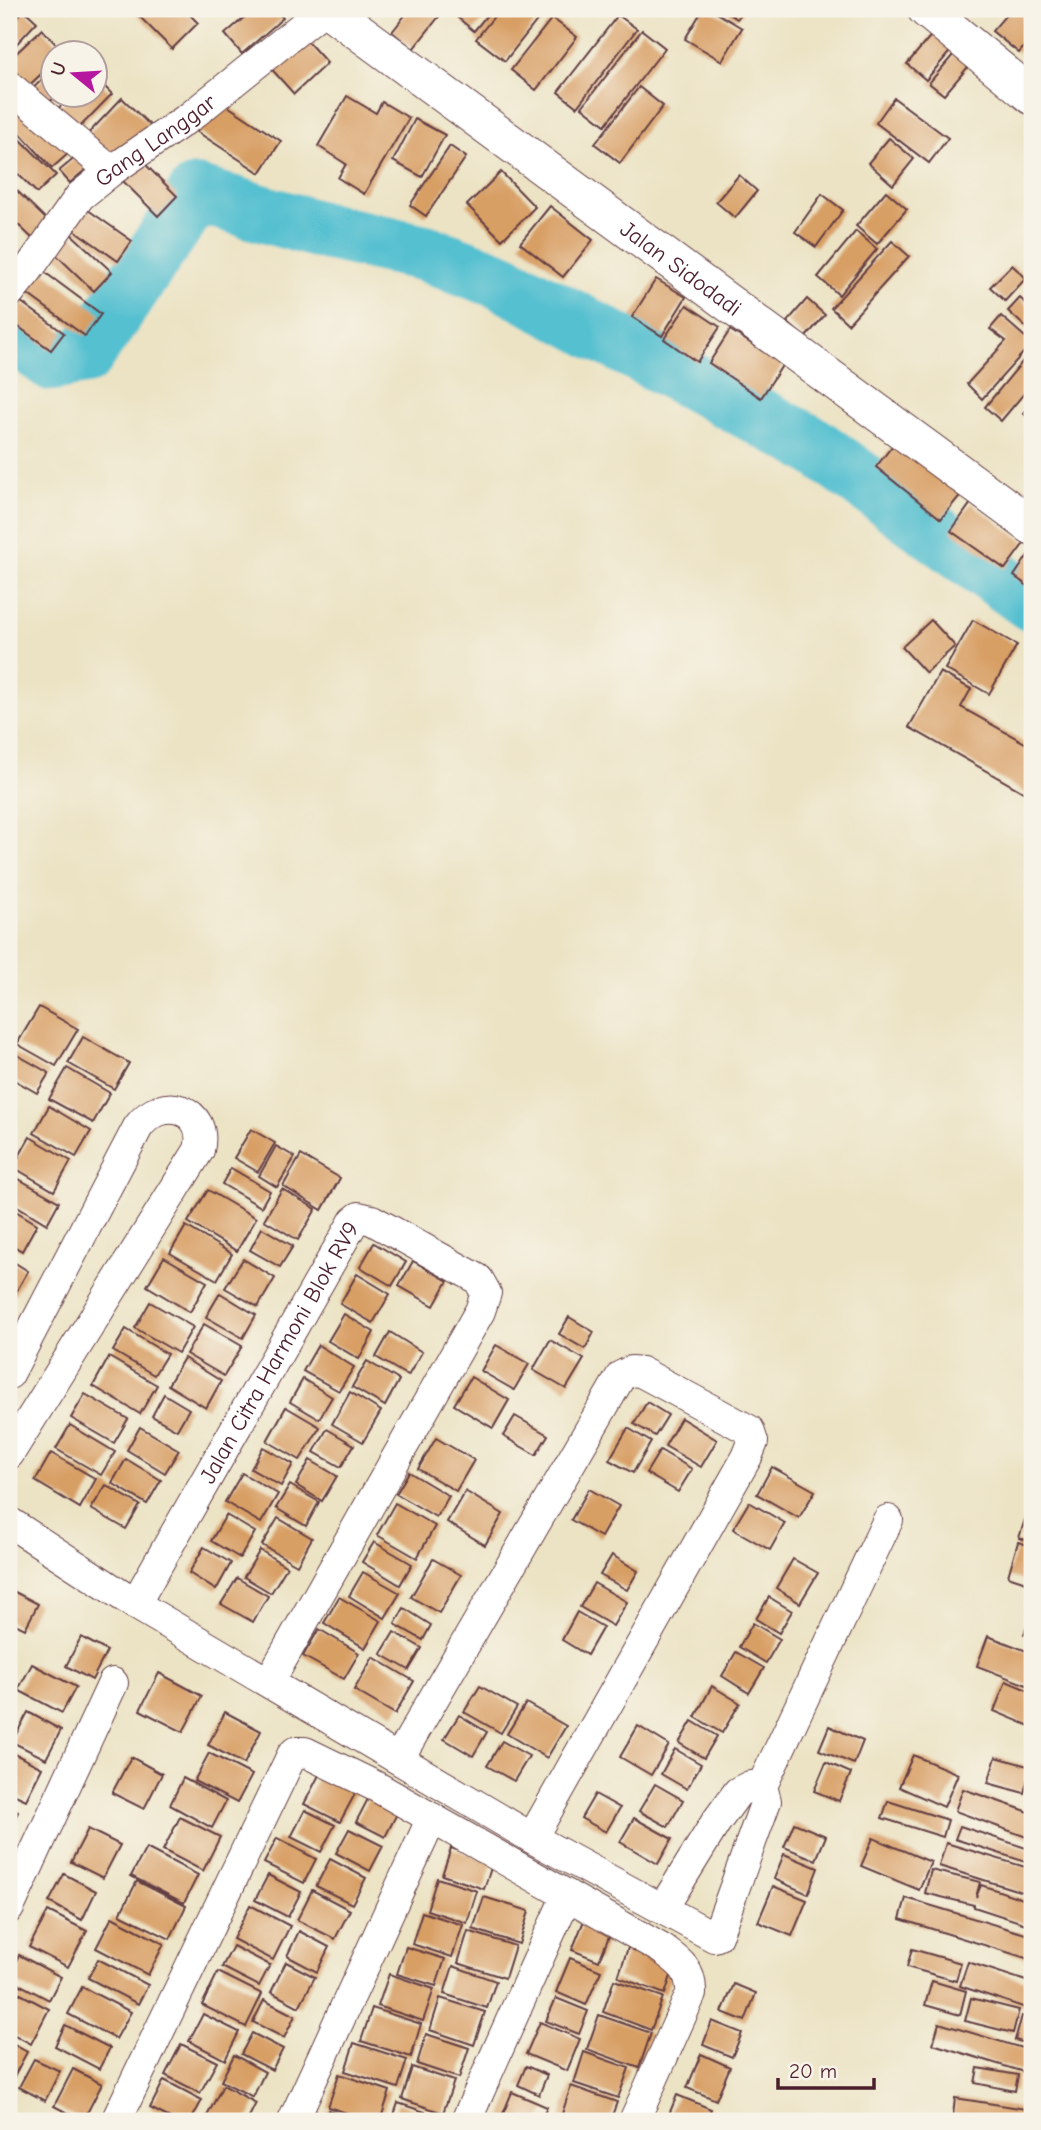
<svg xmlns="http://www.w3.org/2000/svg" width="1041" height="2130" font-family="'Comic Neue',sans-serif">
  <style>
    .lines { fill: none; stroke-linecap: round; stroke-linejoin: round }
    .river { stroke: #55c0d0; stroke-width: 58 }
    .building { fill: #d89f65 }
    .minor-casing { stroke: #623c42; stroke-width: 32 }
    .tertiary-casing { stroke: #623c42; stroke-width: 39 }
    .minor { stroke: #fff; stroke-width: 30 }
    .tertiary { stroke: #fff; stroke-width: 37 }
    .labels { text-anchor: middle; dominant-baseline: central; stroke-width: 7; stroke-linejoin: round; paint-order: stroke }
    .street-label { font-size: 23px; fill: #4a1f2b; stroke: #f7f3e8 }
  </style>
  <rect width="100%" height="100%" fill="#f7f3e8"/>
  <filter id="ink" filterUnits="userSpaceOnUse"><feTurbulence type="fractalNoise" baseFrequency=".0143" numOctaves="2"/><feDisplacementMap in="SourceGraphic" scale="14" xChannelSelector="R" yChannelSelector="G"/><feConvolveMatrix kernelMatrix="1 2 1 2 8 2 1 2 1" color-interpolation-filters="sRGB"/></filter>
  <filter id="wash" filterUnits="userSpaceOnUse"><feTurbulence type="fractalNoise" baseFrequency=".00686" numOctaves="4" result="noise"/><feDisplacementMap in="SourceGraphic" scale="28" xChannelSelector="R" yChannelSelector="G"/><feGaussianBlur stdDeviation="1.57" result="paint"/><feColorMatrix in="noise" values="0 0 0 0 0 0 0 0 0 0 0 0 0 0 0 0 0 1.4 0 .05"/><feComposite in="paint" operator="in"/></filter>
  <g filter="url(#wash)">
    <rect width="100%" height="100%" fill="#ece3c4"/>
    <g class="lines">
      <polyline class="river" points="9,331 52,362 85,356 196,194 320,230 425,253 499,280 813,445 1032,603"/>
    </g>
    <g id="blocks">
      <g class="building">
        <polygon points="136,9 184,9 198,23 172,49 134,11"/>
        <polygon points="254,9 274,9 283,18 242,54 225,34"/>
        <polygon points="410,9 445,9 413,49 392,32"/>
        <polygon points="453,9 492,9 474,31 451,12"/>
        <polygon points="500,9 546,9 505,61 476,39"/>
        <polygon points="703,9 710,9 742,28 722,61 685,39"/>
        <polygon points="722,9 745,9 737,19"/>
        <polygon points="1011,9 1032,9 1032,37 1019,53 992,31"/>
        <polygon points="24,10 37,22 9,52 9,26"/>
        <polygon points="618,15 637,29 577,107 558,92"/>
        <polygon points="552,18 577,37 536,90 511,70"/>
        <polygon points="939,26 958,42 926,80 907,64"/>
        <polygon points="42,29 63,52 52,52 52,64 24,90 9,74 9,60"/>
        <polygon points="642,30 665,48 605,125 582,107"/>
        <polygon points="300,33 327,63 294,94 267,64"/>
        <polygon points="959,48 974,60 944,95 929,83"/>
        <polygon points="52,70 52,94 58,94 41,110 27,94"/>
        <polygon points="94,76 112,94 72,135 52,115 72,94 94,94"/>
        <polygon points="639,87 663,106 620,163 595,144"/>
        <polygon points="347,96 376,113 382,102 409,118 364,194 338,178 346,164 318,146"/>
        <polygon points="122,98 154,129 116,167 85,137"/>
        <polygon points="894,98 948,138 929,163 876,123"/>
        <polygon points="217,99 281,141 260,173 196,131"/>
        <polygon points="20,101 70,152 52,168 9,121 9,113"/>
        <polygon points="415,119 445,135 422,177 393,161"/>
        <polygon points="11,130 56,175 37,193 9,165 9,132"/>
        <polygon points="889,138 914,159 893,185 868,163"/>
        <polygon points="450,146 466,157 426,216 410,205"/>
        <polygon points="83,151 93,163 70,183 59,171"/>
        <polygon points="140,159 177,196 158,216 121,179"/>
        <polygon points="501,172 535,207 502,240 467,205"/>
        <polygon points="739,175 757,191 735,218 716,202"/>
        <polygon points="9,183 49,222 33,239 9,216"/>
        <polygon points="886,191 907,209 877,244 856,226"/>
        <polygon points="822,194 843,210 816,247 795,232"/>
        <polygon points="81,205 132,241 118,261 67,225"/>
        <polygon points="550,206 593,240 563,277 520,243"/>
        <polygon points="68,231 112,272 94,291 51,250"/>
        <polygon points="856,231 877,249 839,295 818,277"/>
        <polygon points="892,241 909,256 848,324 831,308"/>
        <polygon points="9,252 19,260 9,274"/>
        <polygon points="1012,265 1026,278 1005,301 990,287"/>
        <polygon points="39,268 101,314 85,336 22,290"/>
        <polygon points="656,279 686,297 662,336 632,317"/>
        <polygon points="10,294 64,333 51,350 9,320"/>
        <polygon points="1020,298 1032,309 1032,333 1008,311"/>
        <polygon points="807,299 825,315 805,338 787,322"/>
        <polygon points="687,305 720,327 697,362 664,339"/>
        <polygon points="1001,316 1032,343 982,399 967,384 1006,341 990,329"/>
        <polygon points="730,330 783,364 761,398 709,363"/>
        <polygon points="1032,350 1032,384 1001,421 985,407"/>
        <polygon points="1032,402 1032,421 1023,413"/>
        <polygon points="896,441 962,493 941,519 876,467"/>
        <polygon points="971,503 1025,542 1005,569 951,531"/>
        <polygon points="1031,551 1032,552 1032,589 1014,576"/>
        <polygon points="931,620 955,646 926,673 902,647"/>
        <polygon points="973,620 1017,645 989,694 945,669"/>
        <polygon points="940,672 971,689 961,707 1032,747 1032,797 909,727"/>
        <polygon points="39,1007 78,1029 56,1066 17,1044"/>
        <polygon points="83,1037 129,1063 114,1089 68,1063"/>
        <polygon points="12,1052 49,1073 37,1093 9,1077 9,1058"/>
        <polygon points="67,1068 110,1093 93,1123 49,1099"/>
        <polygon points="49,1106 91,1131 76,1157 34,1133"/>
        <polygon points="251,1129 275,1143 258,1172 234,1158"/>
        <polygon points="30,1137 71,1161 54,1191 13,1167"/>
        <polygon points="276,1146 295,1157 277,1187 259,1176"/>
        <polygon points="301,1155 340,1178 322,1210 283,1186"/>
        <polygon points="231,1168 270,1191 261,1207 222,1184"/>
        <polygon points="10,1174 59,1202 47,1224 9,1201"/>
        <polygon points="282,1189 316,1209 298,1240 264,1220"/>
        <polygon points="208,1190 256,1218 237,1251 188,1222"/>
        <polygon points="9,1207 37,1224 22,1251 9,1243"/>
        <polygon points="186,1226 232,1254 217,1280 170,1253"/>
        <polygon points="262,1228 293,1246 280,1267 250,1250"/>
        <polygon points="374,1243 406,1262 392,1286 360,1267"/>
        <polygon points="164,1257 207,1282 190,1312 147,1286"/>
        <polygon points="9,1259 28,1271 11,1301 9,1300"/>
        <polygon points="243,1259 275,1278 258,1307 225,1288"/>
        <polygon points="413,1261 448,1281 434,1306 399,1286"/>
        <polygon points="357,1274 390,1294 373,1323 340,1304"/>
        <polygon points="220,1293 256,1315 243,1338 206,1317"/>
        <polygon points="150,1302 193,1327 178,1353 135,1328"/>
        <polygon points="344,1314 374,1332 359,1359 328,1341"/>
        <polygon points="569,1317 594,1332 585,1349 559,1334"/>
        <polygon points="204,1324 242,1346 224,1376 186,1354"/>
        <polygon points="126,1329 167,1354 154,1375 113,1351"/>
        <polygon points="390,1332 422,1352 408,1376 376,1357"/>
        <polygon points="550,1340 584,1359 566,1389 533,1370"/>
        <polygon points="318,1345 354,1367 339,1391 303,1371"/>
        <polygon points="496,1345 529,1364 514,1390 481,1371"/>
        <polygon points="109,1357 157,1385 140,1414 93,1386"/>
        <polygon points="184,1358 221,1381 206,1408 168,1385"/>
        <polygon points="367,1361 399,1380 385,1406 352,1387"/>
        <polygon points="471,1377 509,1400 493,1428 454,1405"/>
        <polygon points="303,1379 332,1397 319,1419 290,1402"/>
        <polygon points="350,1392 381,1411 363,1442 332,1424"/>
        <polygon points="85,1394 128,1419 114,1443 71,1418"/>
        <polygon points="164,1394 189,1409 177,1430 152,1416"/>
        <polygon points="647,1402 668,1415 655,1436 634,1424"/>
        <polygon points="286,1407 320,1427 300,1460 267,1441"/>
        <polygon points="515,1416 548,1435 536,1455 503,1436"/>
        <polygon points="681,1418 717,1440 701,1467 665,1446"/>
        <polygon points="70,1425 115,1452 101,1475 56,1449"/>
        <polygon points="140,1427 179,1450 165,1473 127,1450"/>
        <polygon points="628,1428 651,1442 633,1473 609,1460"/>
        <polygon points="327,1429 354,1445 341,1467 314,1452"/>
        <polygon points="436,1438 474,1460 456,1491 418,1469"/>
        <polygon points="263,1447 293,1464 281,1486 251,1469"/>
        <polygon points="660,1450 692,1469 678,1492 646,1473"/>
        <polygon points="51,1453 96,1479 80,1508 35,1481"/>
        <polygon points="126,1459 161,1480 147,1504 112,1483"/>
        <polygon points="310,1460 337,1476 322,1501 296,1485"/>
        <polygon points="772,1467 815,1491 799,1518 757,1494"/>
        <polygon points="409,1472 449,1496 436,1517 396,1494"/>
        <polygon points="242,1473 278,1494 261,1523 225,1502"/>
        <polygon points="106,1485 140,1505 126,1529 91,1509"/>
        <polygon points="290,1485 319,1502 306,1526 276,1508"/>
        <polygon points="589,1489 619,1506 601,1537 571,1520"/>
        <polygon points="465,1491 503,1514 485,1545 447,1522"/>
        <polygon points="1031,1501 1032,1502 1032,1542 1019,1538"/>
        <polygon points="749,1502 785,1523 770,1550 733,1529"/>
        <polygon points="395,1503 435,1526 417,1558 377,1535"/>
        <polygon points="226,1515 255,1532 240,1558 211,1541"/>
        <polygon points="278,1518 312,1538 297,1565 262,1545"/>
        <polygon points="374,1542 412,1564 400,1585 362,1562"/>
        <polygon points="1018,1542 1032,1546 1032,1584 1008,1576"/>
        <polygon points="204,1547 231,1563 216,1590 189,1573"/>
        <polygon points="260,1550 287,1567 271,1593 244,1577"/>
        <polygon points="612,1555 638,1571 627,1590 600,1575"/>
        <polygon points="433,1559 461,1575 439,1613 411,1597"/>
        <polygon points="793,1559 818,1573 800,1603 776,1588"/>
        <polygon points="363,1572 400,1593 385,1618 349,1596"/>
        <polygon points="237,1578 268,1596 253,1622 221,1604"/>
        <polygon points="594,1583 627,1602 613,1626 580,1607"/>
        <polygon points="9,1589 38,1604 25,1629 9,1621"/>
        <polygon points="339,1597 381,1621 365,1648 324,1623"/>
        <polygon points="769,1597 792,1611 779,1633 756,1619"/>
        <polygon points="404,1608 431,1625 423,1640 395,1624"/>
        <polygon points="577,1612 603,1627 587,1655 562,1640"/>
        <polygon points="1032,1613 1032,1637 1024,1634"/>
        <polygon points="753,1623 780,1639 766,1663 739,1647"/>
        <polygon points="319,1629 359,1653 344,1679 303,1656"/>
        <polygon points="394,1632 422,1648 409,1670 381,1654"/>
        <polygon points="988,1636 1032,1653 1032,1687 977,1666"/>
        <polygon points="81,1637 107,1651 92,1680 66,1666"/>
        <polygon points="736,1652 764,1668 749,1693 722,1676"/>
        <polygon points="373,1657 414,1681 395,1714 354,1690"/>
        <polygon points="32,1664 76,1687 62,1713 18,1690"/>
        <polygon points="159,1673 202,1696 183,1732 140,1710"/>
        <polygon points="1006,1681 1032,1692 1032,1727 994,1711"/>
        <polygon points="480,1686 517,1707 501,1733 464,1712"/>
        <polygon points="712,1686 740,1703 722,1733 695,1717"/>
        <polygon points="526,1703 566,1726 547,1758 507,1734"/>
        <polygon points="28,1712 61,1730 46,1759 12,1742"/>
        <polygon points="225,1712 261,1731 244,1764 208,1745"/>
        <polygon points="459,1715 487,1732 473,1756 444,1739"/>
        <polygon points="692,1721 717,1736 704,1758 679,1743"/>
        <polygon points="638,1726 669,1745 651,1775 620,1757"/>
        <polygon points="829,1726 863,1741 854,1764 819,1750"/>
        <polygon points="502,1741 529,1756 514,1781 487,1766"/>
        <polygon points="675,1749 701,1764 687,1789 661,1774"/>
        <polygon points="9,1751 42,1768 26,1800 9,1792"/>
        <polygon points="209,1753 252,1775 237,1803 194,1781"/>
        <polygon points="913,1755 958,1774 944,1807 899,1787"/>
        <polygon points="131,1757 162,1774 144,1809 112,1793"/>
        <polygon points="996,1757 1031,1767 1024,1793 988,1783"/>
        <polygon points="826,1762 851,1773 839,1801 814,1791"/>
        <polygon points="320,1773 356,1792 340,1822 304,1804"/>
        <polygon points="183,1778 226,1801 212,1828 170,1805"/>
        <polygon points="655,1784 683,1800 668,1827 639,1811"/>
        <polygon points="963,1789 1032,1813 1032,1839 955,1811"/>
        <polygon points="372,1791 401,1806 385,1837 356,1822"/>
        <polygon points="595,1794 620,1808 606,1832 581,1818"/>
        <polygon points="888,1801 948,1820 943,1837 882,1818"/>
        <polygon points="9,1807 18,1812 9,1831"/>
        <polygon points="305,1810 335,1825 321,1852 291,1837"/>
        <polygon points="180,1817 220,1837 203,1871 163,1850"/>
        <polygon points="634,1818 672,1839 658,1864 620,1842"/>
        <polygon points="794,1823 826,1836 816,1860 784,1847"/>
        <polygon points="960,1826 1032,1850 1032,1864 955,1839"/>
        <polygon points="88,1829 120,1845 103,1878 71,1862"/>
        <polygon points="349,1829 383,1846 370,1871 336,1853"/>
        <polygon points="277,1838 316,1859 304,1883 264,1863"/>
        <polygon points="873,1838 931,1862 919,1890 861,1866"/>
        <polygon points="946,1843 1032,1869 1032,1895 939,1866"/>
        <polygon points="146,1848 198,1875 184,1903 131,1876"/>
        <polygon points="451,1848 493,1862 484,1889 442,1875"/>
        <polygon points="784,1854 818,1868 808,1894 774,1879"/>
        <polygon points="330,1859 366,1878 352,1904 316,1886"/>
        <polygon points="931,1870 980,1882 976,1897 981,1885 1032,1902 1032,1926 974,1907 974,1905 925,1893"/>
        <polygon points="64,1874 96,1891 82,1920 49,1902"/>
        <polygon points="268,1875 301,1892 288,1917 255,1900"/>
        <polygon points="437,1878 477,1891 467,1923 427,1910"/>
        <polygon points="137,1881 186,1906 170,1939 120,1914"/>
        <polygon points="773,1886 807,1900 792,1936 758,1922"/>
        <polygon points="312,1890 350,1910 335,1939 297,1920"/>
        <polygon points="484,1897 529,1911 519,1944 473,1929"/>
        <polygon points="906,1898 1032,1936 1029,1959 900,1919"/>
        <polygon points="250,1905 290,1926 273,1960 233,1939"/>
        <polygon points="48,1911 87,1931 68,1967 29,1947"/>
        <polygon points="422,1912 463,1925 452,1957 412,1944"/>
        <polygon points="112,1917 164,1944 148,1975 96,1948"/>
        <polygon points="585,1918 612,1929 599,1961 572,1950"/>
        <polygon points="299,1931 329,1947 317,1972 287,1956"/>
        <polygon points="468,1931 515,1946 505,1978 458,1963"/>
        <polygon points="629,1945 676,1961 665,1994 618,1977"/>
        <polygon points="233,1946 270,1965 259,1986 222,1967"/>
        <polygon points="406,1947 445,1959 436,1986 397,1974"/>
        <polygon points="912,1949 961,1963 956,1981 907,1967"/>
        <polygon points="19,1955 61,1977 49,2000 9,1979 9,1974"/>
        <polygon points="570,1958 601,1971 586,2005 556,1992"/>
        <polygon points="98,1959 148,1985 138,2004 88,1978"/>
        <polygon points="286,1962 315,1977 299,2007 271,1992"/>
        <polygon points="968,1962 1032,1983 1032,2010 960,1986"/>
        <polygon points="453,1966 496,1981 487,2008 444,1994"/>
        <polygon points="218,1972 262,1994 246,2027 202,2005"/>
        <polygon points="389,1974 434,1989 423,2021 378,2006"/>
        <polygon points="614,1980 663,1997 651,2030 603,2012"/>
        <polygon points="932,1981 966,1991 960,2015 925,2005"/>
        <polygon points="734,1984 756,1993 745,2021 722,2012"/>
        <polygon points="82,1987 131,2012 116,2039 68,2014"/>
        <polygon points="9,1988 49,2009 31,2044 9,2032"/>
        <polygon points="440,1998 485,2012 474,2045 430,2030"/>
        <polygon points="556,1998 588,2011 579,2034 546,2021"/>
        <polygon points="971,1998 1019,2010 1013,2033 965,2021"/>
        <polygon points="264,2000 295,2016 284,2038 253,2022"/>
        <polygon points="372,2008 421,2024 411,2057 361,2041"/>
        <polygon points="203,2014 239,2032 225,2060 189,2041"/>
        <polygon points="599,2015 651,2033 639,2068 587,2049"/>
        <polygon points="1022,2016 1032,2019 1032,2045 1015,2040"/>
        <polygon points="712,2021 742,2033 732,2057 703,2045"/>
        <polygon points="540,2022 580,2039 567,2071 526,2054"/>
        <polygon points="939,2023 1032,2051 1027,2073 933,2044"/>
        <polygon points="65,2025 110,2048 99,2069 55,2046"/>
        <polygon points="252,2033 283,2049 272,2070 241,2054"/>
        <polygon points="426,2034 469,2048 459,2078 417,2064"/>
        <polygon points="9,2042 27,2052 12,2080 9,2078"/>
        <polygon points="354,2043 407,2060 398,2088 345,2071"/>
        <polygon points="181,2044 217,2062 200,2093 165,2075"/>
        <polygon points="584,2052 629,2068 618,2098 574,2083"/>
        <polygon points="701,2054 730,2067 716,2100 687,2088"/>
        <polygon points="234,2055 265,2072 253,2097 221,2081"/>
        <polygon points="34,2059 60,2071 45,2101 19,2087"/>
        <polygon points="526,2066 547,2075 539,2095 518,2085"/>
        <polygon points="412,2067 454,2081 443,2113 402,2099"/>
        <polygon points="978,2068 1018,2075 1015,2091 975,2083"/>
        <polygon points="73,2069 102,2084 83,2121 54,2106"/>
        <polygon points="339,2074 390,2091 380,2121 372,2121 328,2107"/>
        <polygon points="164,2080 202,2100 191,2121 176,2121 150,2108"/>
        <polygon points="223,2085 256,2103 247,2121 212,2121 206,2118"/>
        <polygon points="571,2086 617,2102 610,2121 560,2120"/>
        <polygon points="512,2092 547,2107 541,2121 500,2121"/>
        <polygon points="677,2095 711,2109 706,2121 667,2119"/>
        <polygon points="955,2098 1026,2109 1024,2121 987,2121 953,2116"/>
        <polygon points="398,2103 440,2117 439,2121 392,2121"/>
        <polygon points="328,2110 360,2121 324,2121"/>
      </g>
    </g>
  </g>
  <g filter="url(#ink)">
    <use href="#blocks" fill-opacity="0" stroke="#623c42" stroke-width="2"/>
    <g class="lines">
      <g class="minor-casing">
        <g id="minor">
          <polyline points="9,86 111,171"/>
          <path id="s1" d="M9,293L28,270L80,196L111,171L191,116L324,9"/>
          <path d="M9,1374L138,1127C162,1094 209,1108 199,1150L9,1454"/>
          <polyline points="9,1522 135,1604 532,1838 714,1937 717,1936 766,1801 762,1786 888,1520"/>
          <path id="s2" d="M135,1604L354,1221L359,1217L372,1220L478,1279L486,1293L480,1311L269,1682"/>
          <polyline points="399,1758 621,1376 631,1371 641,1372 749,1430 753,1442 747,1457 532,1838"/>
          <polyline points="9,1908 113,1683"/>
          <polyline points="663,1908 716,1822 738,1792 750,1786 762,1786"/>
          <path d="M116,2121L292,1755L295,1752H305L377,1787L662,1949C680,1962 692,1970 691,1994L634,2121"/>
          <polyline points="293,2121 432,1818"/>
          <polyline points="466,2121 567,1895"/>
        </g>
      </g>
      <g class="tertiary-casing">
        <g id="tertiary">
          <path id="s3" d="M328,9L1032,526"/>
          <polyline points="926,9 1032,96"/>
        </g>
      </g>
      <use href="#minor" class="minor"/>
      <use href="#tertiary" class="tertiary"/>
    </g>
  </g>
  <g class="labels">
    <g class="street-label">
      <text stroke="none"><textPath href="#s1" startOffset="214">Gang Langgar</textPath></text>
      <text stroke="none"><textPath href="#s3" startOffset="438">Jalan Sidodadi</textPath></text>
      <text stroke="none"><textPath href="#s2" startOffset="290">Jalan Citra Harmoni Blok RV9</textPath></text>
    </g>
  </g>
  <rect width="1041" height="2130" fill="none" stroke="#f7f3e8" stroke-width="35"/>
  <g transform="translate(74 74) rotate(288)"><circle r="33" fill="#f7f3e8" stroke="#b29e9c" stroke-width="2"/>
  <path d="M0-5L12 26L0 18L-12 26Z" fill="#b5179e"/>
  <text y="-10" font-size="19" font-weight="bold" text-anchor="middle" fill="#4a1f2b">U</text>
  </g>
  <path d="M778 2078v10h96v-10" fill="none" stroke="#4a1f2b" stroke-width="3.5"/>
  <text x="789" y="2078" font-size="21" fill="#4a1f2b" stroke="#f7f3e8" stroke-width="5" paint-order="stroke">20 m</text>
</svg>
